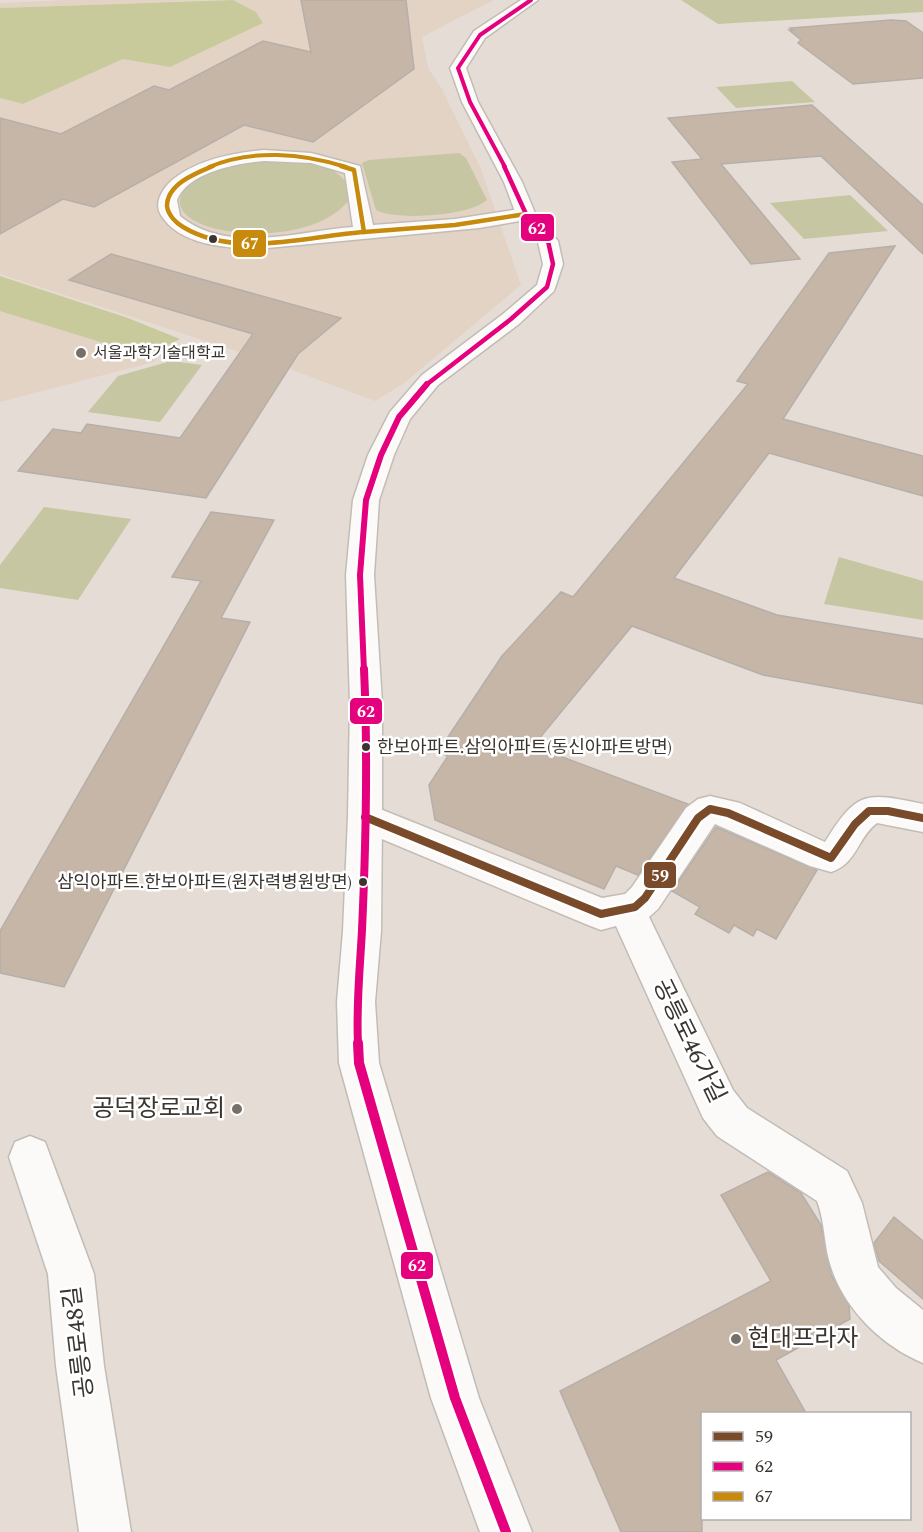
<svg xmlns="http://www.w3.org/2000/svg" width="923" height="1532" font-family="Spectral,'Noto Sans KR',serif">
  <style>
    .built { fill: #e2d3c5 }
    .green { fill: #c6c6a2 }
    .forest { fill: #c8ca9b }
    .building { fill: #c6b6a8; stroke: #b6afa9; stroke-width: 1.5 }
    .lines { fill: none; stroke-linecap: round; stroke-linejoin: round }
    .minor-casing { stroke: #c2bcb6; stroke-width: 3 }
    .tertiary-casing { stroke: #c2bcb6; stroke-width: 3 }
    .minor { fill: #fbfaf9; fill-rule: evenodd }
    .tertiary { fill: #fbfaf9; fill-rule: evenodd }
    .bus-1-casing { stroke: #fff; stroke-width: 13 }
    .bus-2-far4-casing { stroke: #fff; stroke-width: 6 }
    .bus-2-far3-casing { stroke: #fff; stroke-width: 8 }
    .bus-2-far2-casing { stroke: #fff; stroke-width: 10 }
    .bus-2-far1-casing { stroke: #fff; stroke-width: 13 }
    .bus-2-casing { stroke: #fff; stroke-width: 15 }
    .bus-3-far1-casing { stroke: #fff; stroke-width: 6 }
    .bus-3-casing { stroke: #fff; stroke-width: 8 }
    .bus-1 { stroke: #7a4b2a; stroke-width: 8 }
    .bus-2-far4 { stroke: #e5007d; stroke-width: 4 }
    .bus-2-far3 { stroke: #e5007d; stroke-width: 4.5 }
    .bus-2-far2 { stroke: #e5007d; stroke-width: 6 }
    .bus-2-far1 { stroke: #e5007d; stroke-width: 8 }
    .bus-2 { stroke: #e5007d; stroke-width: 10 }
    .bus-3-far1 { stroke: #c88a0c; stroke-width: 4 }
    .bus-3 { stroke: #c88a0c; stroke-width: 4.5 }
    .bus-dot { fill: #3b3530; stroke: #fff; stroke-width: 2 }
    .poi-dot { fill: #76706a; stroke: #fff; stroke-width: 2 }
    .labels { text-anchor: middle; dominant-baseline: central; stroke-width: 5; stroke-linejoin: round; paint-order: stroke }
    .far-poi-label { font-size: 16px; fill: #3b3530; stroke: #fff; text-anchor: start }
    .bus-label { font-size: 18px; fill: #3b3530; stroke: #fff; text-anchor: start }
    .near-street-label { font-size: 24px; fill: #3b3530; stroke: #fff }
    .near-poi-label { font-size: 24px; fill: #3b3530; stroke: #fff; text-anchor: end }
    .line-badge { stroke: #fff; stroke-width: 2 }
    .badge-label { font-size: 16px; text-anchor: middle; font-weight: bold; fill: #fff }
  </style>
  <rect width="100%" height="100%" fill="#e5ddd5"/>
  <g class="built">
    <polygon points="66,0 219,0 0,8 0,3"/>
    <polygon points="233,0 494,0 422,37 428,68 442,89 481,169 521,285 403,384 375,401 276,364 0,274 0,98 23,104 123,59 170,67 263,23 256,12"/>
    <polygon points="0,289 76,310 171,344 154,362 0,402"/>
  </g>
  <g class="green">
    <polygon points="681,0 923,0 923,12 718,24"/>
    <polygon points="792,81 815,102 736,108 716,87"/>
    <path d="M459,153L466,158L487,200C469,216 397,221 376,210L362,163L369,160Z"/>
    <path d="M248,160C279,160 346,155 351,197C310,259 139,233 189,185C204,171 229,166 248,160Z"/>
    <polygon points="850,195 888,231 804,239 770,203"/>
    <polygon points="171,361 202,365 160,422 88,412 118,376"/>
    <polygon points="44,507 131,519 78,600 0,588 0,565"/>
    <polygon points="839,557 923,581 923,620 824,604"/>
  </g>
  <g class="forest">
    <polygon points="233,0 256,12 263,23 170,67 123,59 23,104 0,98 0,8"/>
    <polygon points="0,276 128,318 180,339 146,356 0,311"/>
  </g>
  <g class="building">
    <polygon points="301,0 406,0 414,69 313,142 244,125 94,207 63,199 0,234 0,118 61,134 154,86 169,90 263,41 311,52"/>
    <polygon points="891,20 906,21 923,33 923,78 853,84 798,43 801,40 789,30 793,30 790,28"/>
    <polygon points="812,105 923,205 923,254 821,156 721,164 800,259 751,264 672,162 702,159 668,118"/>
    <polygon points="895,246 783,419 923,456 923,496 769,453 674,578 777,615 923,639 923,704 763,675 632,626 533,746 688,804 638,875 616,866 604,889 435,820 429,785 448,756 438,752 502,656 561,592 573,597 748,384 737,381 829,253"/>
    <polygon points="111,254 341,318 298,354 206,498 18,471 53,429 81,433 87,424 180,438 253,334 69,280"/>
    <polygon points="211,512 274,520 221,618 250,622 64,987 0,973 0,931 201,581 172,577"/>
    <polygon points="716,827 817,870 776,939 757,929 753,936 734,925 729,933 695,914 700,907 672,891"/>
    <polygon points="768,1172 801,1193 821,1225 831,1274 849,1306 850,1319 776,1360 806,1413 702,1413 702,1532 621,1532 560,1391 771,1281 721,1195"/>
    <polygon points="894,1217 923,1241 923,1299 879,1261 874,1243"/>
  </g>
  <g class="lines">
    <g class="minor-casing">
      <g id="minor">
        <path d="M264,150L311,153L360,166L373,225L455,219L526,208L536,214L526,220L479,228L257,249C225,248 179,245 161,215C154,204 161,191 170,182C195,160 232,153 264,150ZM264,161L311,163L345,173L353,227C299,231 227,255 180,216L177,200C188,172 239,163 264,161Z"/>
        <path d="M710,796L740,803L825,842C857,790 866,792 923,804V832L877,823C856,839 858,863 831,872L810,866L715,824L658,909L649,917L733,1090L747,1108L847,1171L862,1203L878,1267L896,1288L923,1310V1363C878,1344 839,1304 828,1256C824,1238 824,1219 817,1201L717,1136L703,1118L616,926L601,930L588,925L353,827L348,817L353,807L365,803L602,898L625,894L632,887L686,808L698,799Z"/>
        <polygon points="30,1136 45,1142 94,1274 104,1366 131,1532 79,1532 56,1366 48,1274 9,1157 15,1142"/>
      </g>
    </g>
    <g class="tertiary-casing">
      <polygon id="tertiary" points="521,0 538,0 485,38 466,68 478,102 522,182 535,213 558,241 563,264 554,291 519,324 438,385 410,419 394,455 379,500 374,575 382,703 382,817 381,931 375,1002 379,1063 479,1398 532,1532 480,1532 431,1398 339,1063 337,1002 343,931 348,817 350,703 346,575 353,500 368,455 390,412 422,375 503,314 537,285 543,264 538,242 516,214 504,182 462,102 450,68 474,31"/>
    </g>
    <use href="#minor" class="minor"/>
    <use href="#tertiary" class="tertiary"/>
    <g class="bus-1-casing">
      <polyline id="bus-1" points="365,817 601,914 635,907 645,898 698,818 710,809 728,813 831,858 855,824 869,811 888,811 923,818"/>
    </g>
    <g class="bus-2-far4-casing">
      <polyline id="bus-2-far4" points="505,167 470,102 458,68 480,35 531,0"/>
    </g>
    <g class="bus-2-far3-casing">
      <polyline id="bus-2-far3" points="426,385 511,319 547,287 553,264 548,241 526,214 504,166"/>
    </g>
    <g class="bus-2-far2-casing">
      <polyline id="bus-2-far2" points="364,671 360,575 366,500 381,455 399,417 427,384"/>
    </g>
    <g class="bus-2-far1-casing">
      <path id="bus-2-far1" d="M358,1044C356,1005 360,968 362,930C366,843 368,756 364,669"/>
    </g>
    <g class="bus-2-casing">
      <polyline id="bus-2" points="358,1043 359,1063 455,1398 506,1532"/>
    </g>
    <g class="bus-3-far1-casing">
      <path id="bus-3-far1" d="M209,167C252,149 302,153 346,167"/>
    </g>
    <g class="bus-3-casing">
      <g id="bus-3">
        <path d="M213,166C196,173 167,184 167,206C168,215 176,223 183,227C236,259 307,236 364,232"/>
        <polyline points="341,166 354,170 364,232"/>
        <polyline points="364,232 455,225 526,214"/>
      </g>
    </g>
    <use href="#bus-1" class="bus-1"/>
    <use href="#bus-2-far4" class="bus-2-far4"/>
    <use href="#bus-2-far3" class="bus-2-far3"/>
    <use href="#bus-2-far2" class="bus-2-far2"/>
    <use href="#bus-2-far1" class="bus-2-far1"/>
    <use href="#bus-2" class="bus-2"/>
    <use href="#bus-3-far1" class="bus-3-far1"/>
    <use href="#bus-3" class="bus-3"/>
  </g>
  <g class="bus-dot">
    <circle cx="213" cy="239" r="5"/>
    <circle cx="366" cy="747" r="5"/>
    <circle cx="363" cy="882" r="5"/>
  </g>
  <g class="poi-dot">
    <circle cx="81" cy="353" r="6"/>
    <circle cx="237" cy="1109" r="6"/>
    <circle cx="736" cy="1339" r="6"/>
  </g>
  <g class="labels">
    <g class="far-poi-label">
      <text x="93" y="353">서울과학기술대학교</text>
    </g>
    <g class="bus-label">
      <text x="377" y="747">한보아파트.삼익아파트(동신아파트방면)</text>
      <text x="352" y="882" text-anchor="end">삼익아파트.한보아파트(원자력병원방면)</text>
    </g>
    <g class="near-street-label">
      <text transform="translate(689 1041) rotate(64)">공릉로46가길</text>
      <text transform="translate(79 1342) rotate(-97)">공릉로48길</text>
    </g>
    <g class="near-poi-label">
      <text x="225" y="1109">공덕장로교회</text>
      <text x="748" y="1339" text-anchor="start">현대프라자</text>
    </g>
  </g>
  <g class="line-badge">
    <rect x="520" y="213" width="35" height="29" rx="6" fill="#e5007d"/>
    <rect x="232" y="229" width="35" height="29" rx="6" fill="#c88a0c"/>
    <rect x="349" y="697" width="34" height="28" rx="6" fill="#e5007d"/>
    <rect x="643" y="861" width="34" height="28" rx="6" fill="#7a4b2a"/>
    <rect x="400" y="1251" width="34" height="29" rx="6" fill="#e5007d"/>
  </g>
  <g class="badge-label">
    <text x="537" y="234">62</text>
    <text x="250" y="249">67</text>
    <text x="366" y="717">62</text>
    <text x="660" y="881">59</text>
    <text x="417" y="1271">62</text>
  </g>
  <rect x="701" y="1412" width="210" height="108" fill="#ffffff" stroke="#b1aeac" stroke-width="1.5"/>
  <rect x="713" y="1432" width="30" height="9" fill="#7a4b2a" stroke="#b1aeac" stroke-width="1.5"/>
  <text x="755" y="1442" font-size="18" fill="#3b3530">59</text>
  <rect x="713" y="1462" width="30" height="9" fill="#e5007d" stroke="#b1aeac" stroke-width="1.5"/>
  <text x="755" y="1472" font-size="18" fill="#3b3530">62</text>
  <rect x="713" y="1492" width="30" height="9" fill="#c88a0c" stroke="#b1aeac" stroke-width="1.5"/>
  <text x="755" y="1502" font-size="18" fill="#3b3530">67</text>
</svg>
